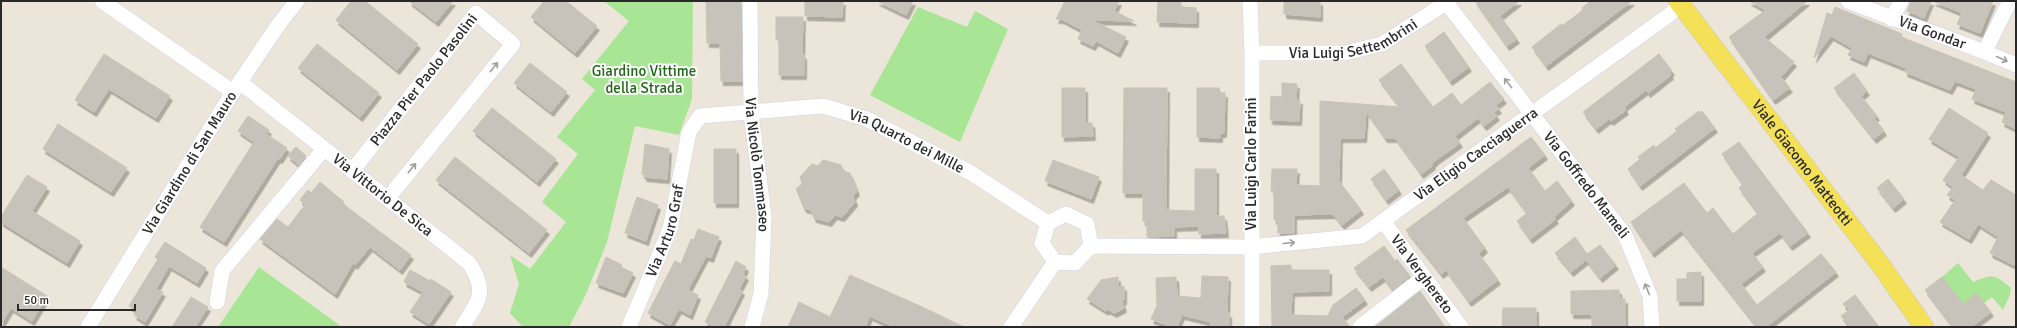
<svg xmlns="http://www.w3.org/2000/svg" width="2017" height="328" font-family="Signika,sans-serif">
  <style>
    .green { fill: #a8e595 }
    .building { fill: #c7c3ba; stroke: #c7c3b4; filter: url(#shadow) }
    .lines { fill: none; stroke-linecap: round; stroke-linejoin: round }
    .minor-casing { stroke: #d0d1e3; stroke-width: 16 }
    .major-casing { stroke: #c7c7c7; stroke-width: 20 }
    .minor { stroke: #fff; stroke-width: 15 }
    .major { stroke: #f5e157; stroke-width: 19 }
    .oneway { stroke: #9f9f9f }
    .labels { text-anchor: middle; dominant-baseline: central; stroke-width: 4; stroke-linejoin: round; paint-order: stroke }
    .street-label { font-size: 15px; fill: #292929; stroke: #fff }
    .park-label { font-size: 15px; fill: #206817; stroke: #fff }
  </style>
  <defs>
    <filter id="shadow"><feDropShadow dx="2.5" dy="4.5" stdDeviation="0" flood-color="#0004"/></filter>
  </defs>
  <rect width="100%" height="100%" fill="#ece6da"/>
  <g class="green">
    <polygon points="604,1 693,1 692,99 679,135 635,126 607,242 586,294 569,327 523,327 510,313 519,284 510,255 530,269 566,222 542,202 578,154 557,137 595,90 582,79 629,21"/>
    <polygon points="918,7 967,27 975,11 1008,29 960,142 870,95"/>
    <path d="M1958,263L1973,282C1994,273 1995,275 2011,288L2010,295L2003,310L1992,297L1984,303L1976,293L1963,304L1942,277Z"/>
    <polygon points="259,267 342,327 218,327"/>
  </g>
  <g class="building">
    <polygon points="351,1 365,1 418,44 397,70 336,20"/>
    <polygon points="409,1 453,1 436,22"/>
    <polygon points="544,1 566,1 597,26 575,53 531,17"/>
    <polygon points="706,1 741,1 742,81 721,81 720,43 707,43"/>
    <polygon points="805,1 843,1 842,17 805,16"/>
    <polygon points="877,1 913,1 906,15"/>
    <polygon points="1065,1 1119,1 1114,11 1134,21 1091,20 1126,37 1118,53 1096,41 1093,46 1078,39 1082,30 1061,19 1056,19"/>
    <polygon points="1158,1 1175,1 1181,2 1180,7 1196,8 1196,23 1157,22"/>
    <polygon points="1284,1 1320,1 1320,17 1284,14"/>
    <polygon points="1475,1 1519,1 1500,16 1517,39 1507,46"/>
    <polygon points="1591,1 1632,1 1546,66 1532,47 1561,24 1562,26 1583,10 1582,8"/>
    <polygon points="1749,1 1807,1 1764,37 1794,62 1781,77 1790,88 1773,100 1729,37 1766,10"/>
    <polygon points="1911,1 1931,1 1924,18 1907,11"/>
    <polygon points="1933,1 1993,1 1980,33 1957,24 1962,13"/>
    <polygon points="1835,7 1902,34 1901,37 2016,82 2016,129 2002,122 2006,112 1972,99 1976,89 1955,81 1950,90 1905,72 1906,68 1868,53 1864,62 1848,55 1852,48 1831,36 1814,58 1827,13 1832,15"/>
    <polygon points="776,17 803,17 802,54 804,55 804,75 779,75 779,40 776,39"/>
    <polygon points="1444,32 1469,67 1450,81 1425,46"/>
    <polygon points="317,44 379,93 360,117 298,68"/>
    <polygon points="104,54 170,96 156,118 109,89 94,112 75,100"/>
    <polygon points="1659,54 1672,71 1670,73 1671,75 1648,93 1646,90 1624,107 1626,110 1611,121 1609,119 1596,129 1583,112"/>
    <polygon points="530,63 567,92 551,112 514,83"/>
    <polygon points="1401,64 1433,107 1452,93 1461,105 1490,82 1504,99 1496,105 1499,109 1494,112 1497,116 1484,126 1478,118 1455,136 1460,143 1436,160 1432,164 1433,165 1421,174 1395,138 1385,138 1366,111 1364,138 1340,138 1339,181 1361,210 1342,225 1333,214 1294,215 1294,233 1278,233 1278,220 1274,220 1274,191 1271,191 1272,169 1297,169 1296,185 1320,186 1320,101 1400,107 1379,80"/>
    <polygon points="1854,73 1867,91 1861,96 1877,116 1874,118 1884,131 1874,139 1834,88"/>
    <polygon points="1282,83 1297,84 1296,100 1300,100 1299,121 1270,120 1271,96 1282,97"/>
    <polygon points="1062,88 1085,88 1085,123 1092,123 1093,136 1062,137"/>
    <polygon points="1124,88 1167,88 1166,210 1195,211 1195,169 1216,169 1216,216 1224,216 1226,233 1199,234 1199,226 1174,227 1174,236 1147,237 1147,221 1143,221 1143,193 1123,193"/>
    <polygon points="1197,88 1219,88 1220,93 1225,93 1224,133 1220,133 1220,138 1197,137"/>
    <polygon points="492,108 556,159 537,182 473,131"/>
    <polygon points="1949,108 1988,133 1961,175 1983,190 1991,180 2016,195 2016,266 1990,253 1998,237 1978,224 1969,239 1940,222 1955,200 1947,195 1953,187 1943,180 1959,157 1929,139"/>
    <polygon points="1699,111 1701,113 1702,111 1715,128 1640,186 1628,169 1640,159 1638,157 1654,145 1655,148 1677,131 1675,129"/>
    <polygon points="248,116 269,130 266,134 287,148 280,159 278,158 224,242 200,227 254,142 238,131"/>
    <polygon points="58,124 127,168 111,192 43,149"/>
    <polygon points="1531,137 1545,155 1528,168 1545,191 1557,181 1572,201 1554,217 1556,219 1530,239 1517,221 1527,213 1508,187 1463,218 1485,248 1479,254 1498,280 1469,302 1446,270 1441,274 1406,230"/>
    <polygon points="1739,142 1808,233 1790,246 1780,233 1752,253 1763,267 1741,284 1757,305 1821,254 1836,272 1766,327 1757,327 1681,230 1652,253 1631,222 1684,183 1707,213 1713,208 1733,234 1758,213 1739,188 1743,185 1722,154"/>
    <polygon points="645,144 669,149 667,179 644,177 645,175 642,174"/>
    <polygon points="296,147 306,156 299,165 288,156"/>
    <rect x="714" y="149" width="22" height="54"/>
    <polygon points="455,157 547,230 529,253 436,180"/>
    <polygon points="823,160 841,165 843,171 850,173 857,191 853,196 855,202 842,217 835,215 829,222 814,218 811,210 804,208 796,189 802,184 800,177 812,164 818,166"/>
    <polygon points="1053,160 1099,177 1091,199 1045,181"/>
    <polygon points="1384,169 1399,190 1386,200 1371,179"/>
    <polygon points="27,175 47,187 32,211 80,241 67,263 1,222 1,217"/>
    <polygon points="1888,179 1904,199 1893,208 1877,188"/>
    <polygon points="320,182 344,202 343,204 411,255 400,270 370,247 355,265 353,263 335,294 260,239 277,219 288,227 305,205 300,200 308,190 311,193"/>
    <polygon points="637,197 658,205 646,241 625,233"/>
    <polygon points="698,229 719,237 711,258 706,256 688,290 698,295 690,315 679,309 670,325 648,313 675,261 681,264 691,239 694,240"/>
    <polygon points="1575,237 1587,254 1600,245 1616,265 1600,278 1586,260 1571,272 1555,253"/>
    <polygon points="165,242 206,268 197,283 169,266 156,289 163,292 145,322 134,315 137,311 129,306 158,259 155,257"/>
    <polygon points="1384,246 1395,261 1397,259 1410,276 1393,290 1383,277 1369,287 1354,268"/>
    <polygon points="606,257 622,265 621,267 633,273 623,293 596,283"/>
    <polygon points="736,261 746,267 743,274 746,276 739,289 742,291 724,327 714,327 705,322"/>
    <polygon points="1291,265 1291,270 1329,270 1329,291 1292,292 1291,315 1328,316 1333,305 1356,288 1365,300 1342,317 1350,327 1272,327 1271,266"/>
    <polygon points="1,267 47,296 32,321 11,308 1,324"/>
    <polygon points="410,270 430,281 431,279 451,292 429,324 410,312 423,292 404,282"/>
    <polygon points="1701,272 1701,301 1677,301 1677,279 1687,279 1687,273"/>
    <polygon points="850,275 920,306 964,327 894,327 870,316 865,327 788,327 799,302 830,317"/>
    <polygon points="1202,276 1228,277 1227,313 1229,313 1229,327 1211,327 1211,322 1182,315 1177,327 1172,327 1151,319 1157,306 1156,278 1176,277 1177,296 1201,298"/>
    <polygon points="1118,277 1118,287 1124,286 1124,300 1122,301 1124,308 1114,313 1107,309 1106,311 1087,299 1101,280"/>
    <polygon points="1942,277 1963,304 1976,293 1991,312 1971,327 1953,327 1925,290"/>
    <polygon points="1619,290 1620,299 1625,299 1625,327 1592,327 1592,314 1571,314 1571,291"/>
    <polygon points="1420,291 1445,327 1375,327"/>
    <polygon points="1855,295 1879,327 1850,327 1841,316 1849,310 1843,304"/>
    <polygon points="191,297 208,307 195,327 172,327"/>
    <polygon points="1503,308 1536,308 1536,327 1502,327"/>
  </g>
  <g class="lines">
    <g class="minor-casing">
      <g id="minor">
        <polyline points="102,1 233,92"/>
        <path id="s1" d="M750,1L751,113L764,217L761,294L752,327"/>
        <polyline points="1250,1 1252,53 1252,327"/>
        <path id="s2" d="M1445,1L1625,235L1650,296L1652,327"/>
        <path id="s3" d="M1848,1C1903,23 1961,41 2016,65"/>
        <polyline points="1892,19 1901,1"/>
        <polyline points="1985,51 2010,1"/>
        <path id="s4" d="M1252,53H1345L1382,44L1446,3"/>
        <path id="s5" d="M240,82L469,263C488,291 479,301 462,327"/>
        <path id="s6" d="M352,171L476,13L513,44L388,198"/>
        <polygon points="1066,214 1087,224 1091,246 1075,263 1055,262 1042,243 1048,223"/>
        <path id="s7" d="M1383,221L1461,327"/>
        <path id="s8" d="M1091,246L1250,247L1362,236L1669,15L1681,4"/>
        <polyline points="217,302 222,271 324,149"/>
        <path id="s9" d="M88,327L233,92L279,24L297,1"/>
        <path id="s10" d="M629,327L670,229L689,132L700,116L823,106L867,119L971,173L1048,223"/>
        <polyline points="1011,327 1055,262"/>
        <polyline points="1360,327 1424,277"/>
      </g>
    </g>
    <g class="major-casing">
      <g id="major">
        <path id="s11" d="M1678,1L1880,264L1924,327"/>
      </g>
    </g>
    <use href="#minor" class="minor"/>
    <use href="#major" class="major"/>
  </g>
  <defs><path id="oneway-shaft" d="M-6 0H5M1.5-3L5.5 0L1.5 3" fill="none" stroke-width="1.6" stroke-linecap="round" stroke-linejoin="round"/></defs>
  <g class="oneway">
    <use href="#oneway-shaft" transform="translate(2002 59) rotate(24)"/>
    <use href="#oneway-shaft" transform="translate(494 67) rotate(-51)"/>
    <use href="#oneway-shaft" transform="translate(1508 83) rotate(-128)"/>
    <use href="#oneway-shaft" transform="translate(412 168) rotate(-51)"/>
    <use href="#oneway-shaft" transform="translate(1289 243) rotate(-5)"/>
    <use href="#oneway-shaft" transform="translate(1647 289) rotate(-112)"/>
  </g>
  <g class="labels">
    <g class="street-label">
      <text stroke="none"><textPath href="#s3" startOffset="90">Via Gondar</textPath></text>
      <text stroke="none"><textPath href="#s4" startOffset="104">Via Luigi Settembrini</textPath></text>
      <text stroke="none"><textPath href="#s6" startOffset="116">Piazza Pier Paolo Pasolini</textPath></text>
      <text stroke="none"><textPath href="#s10" startOffset="439">Via Quarto dei Mille</textPath></text>
      <text stroke="none"><textPath href="#s8" startOffset="412">Via Eligio Cacciaguerra</textPath></text>
      <text stroke="none"><textPath href="#s9" startOffset="193">Via Giardino di San Mauro</textPath></text>
      <text stroke="none"><textPath href="#s11" startOffset="204">Viale Giacomo Matteotti</textPath></text>
      <text transform="translate(1251 164) rotate(-90)">Via Luigi Carlo Farini</text>
      <text stroke="none"><textPath href="#s1" startOffset="164">Via Nicolò Tommaseo</textPath></text>
      <text stroke="none"><textPath href="#s2" startOffset="232">Via Goffredo Mameli</textPath></text>
      <text stroke="none"><textPath href="#s5" startOffset="182">Via Vittorio De Sica</textPath></text>
      <text stroke="none"><textPath href="#s10" startOffset="103">Via Arturo Graf</textPath></text>
      <text stroke="none"><textPath href="#s7" startOffset="66">Via Verghereto</textPath></text>
    </g>
    <g class="park-label">
      <text x="644" y="71">Giardino Vittime<tspan x="644" dy="17">della Strada</tspan></text>
    </g>
  </g>
  <rect width="2017" height="328" fill="none" stroke="#292929" stroke-width="4"/>
  <path d="M18 304v6h117v-6" fill="none" stroke="#292929" stroke-width="2"/>
  <text x="24" y="304" font-size="12" fill="#292929" stroke="#ffffff" stroke-width="3" paint-order="stroke">50 m</text>
</svg>
